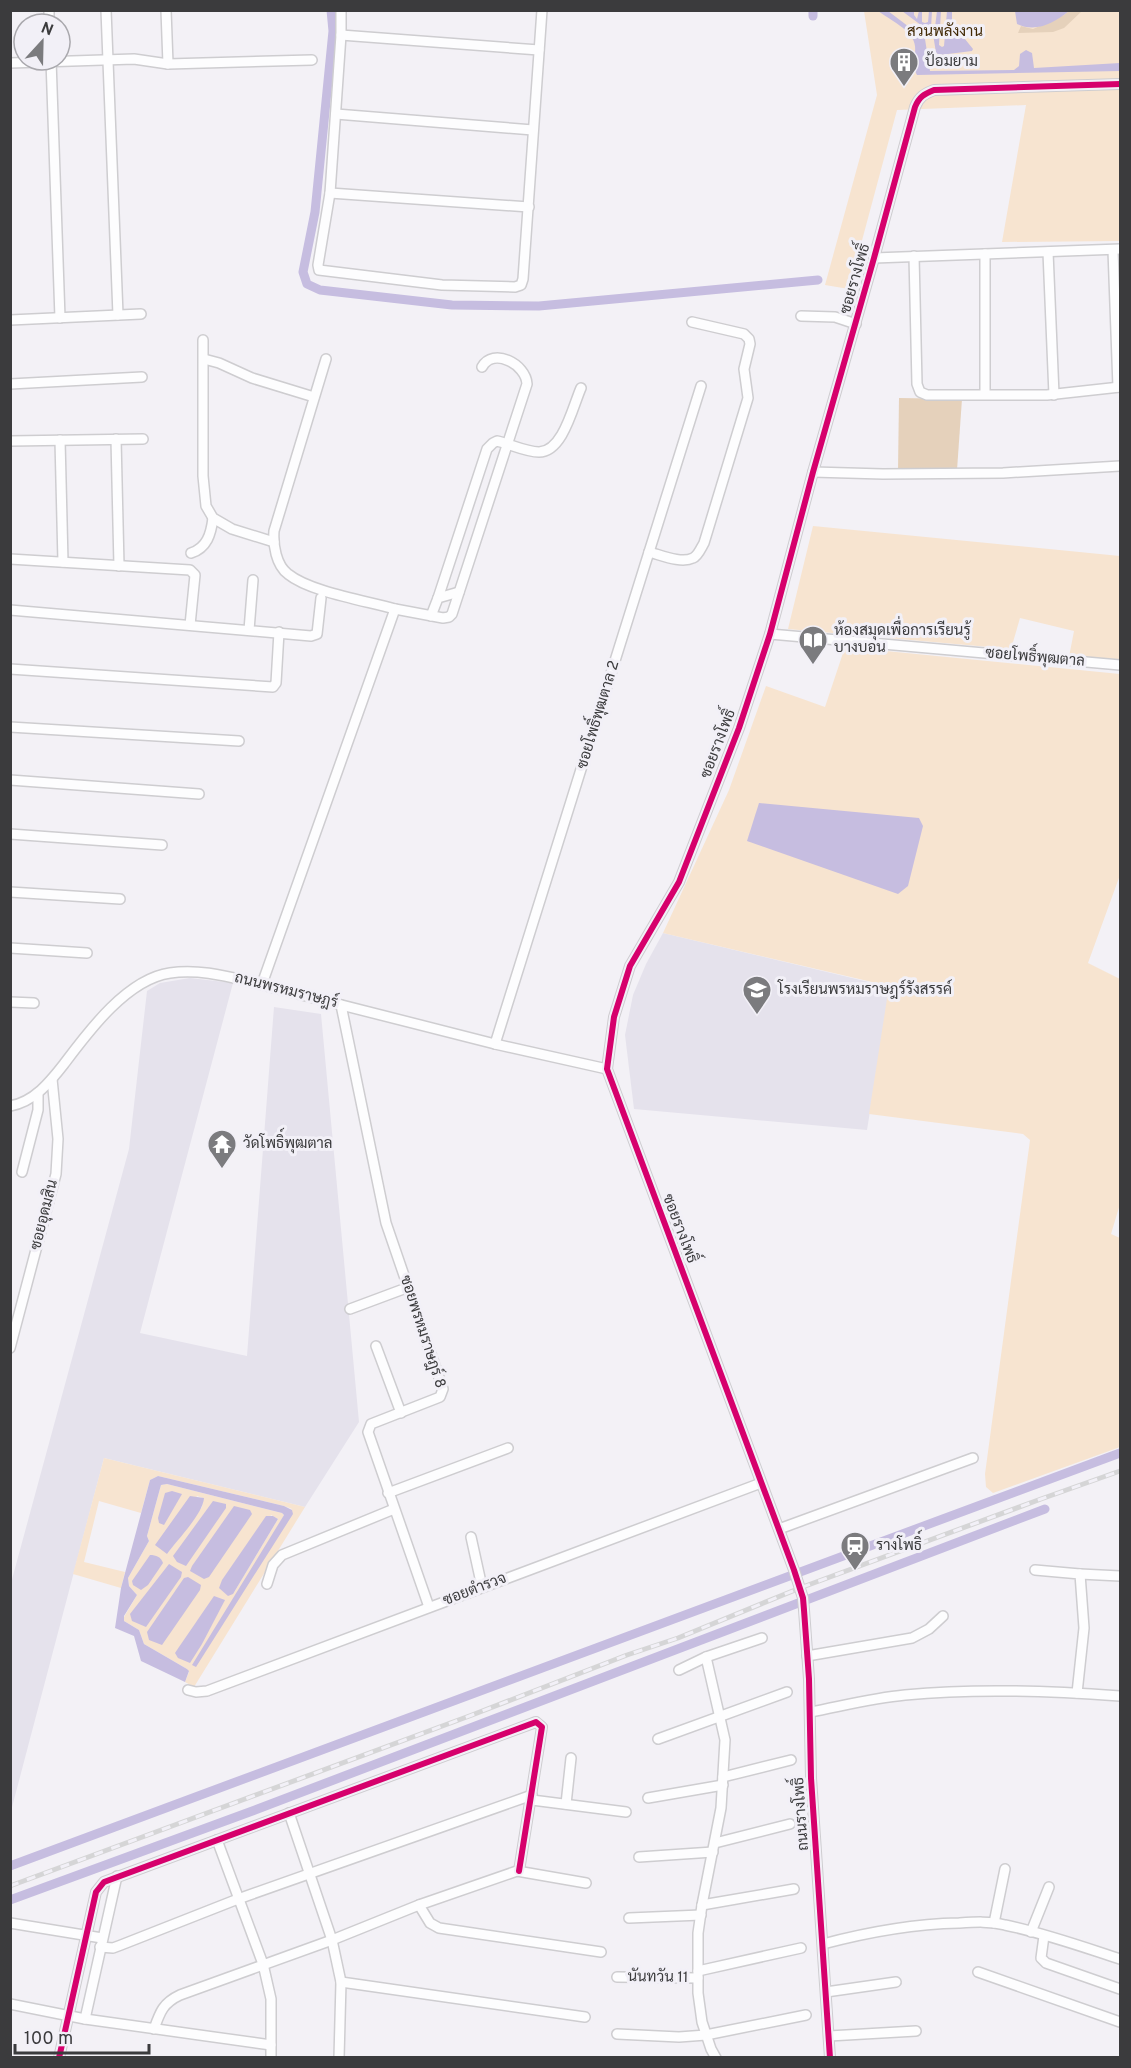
<svg xmlns="http://www.w3.org/2000/svg" width="1131" height="2068" font-family="Overpass,Sarabun,sans-serif">
  <style>
    .built { fill: #e5e2ec }
    .green { fill: #f7e4d0; fill-rule: evenodd }
    .forest { fill: #e5d1bb }
    .water { fill: #c6bde0 }
    .lines { fill: none; stroke-linecap: round; stroke-linejoin: round }
    .canal { stroke: #c6bde0; stroke-width: 9 }
    .minor-casing { stroke: #cecdd0; stroke-width: 12 }
    .minor { stroke: #fdfdfe; stroke-width: 9 }
    .rail-casing { stroke: #d5d5d6; stroke-width: 5 }
    .rail { stroke: #f2f0f7; stroke-width: 3; stroke-dasharray: 9; stroke-linecap: butt }
    .cycleway-casing { stroke: #f2f0f7; stroke-width: 10 }
    .cycleway { stroke: #d6006c; stroke-width: 6 }
    .labels { text-anchor: middle; dominant-baseline: central; stroke-width: 6; stroke-linejoin: round; paint-order: stroke }
    .park-label { font-size: 15px; fill: #422a06; stroke: #f2f0f7 }
    .poi-label { font-size: 15px; fill: #3b3b3d; stroke: #f2f0f7; text-anchor: start }
    .street-label { font-size: 15px; fill: #3b3b3d; stroke: #f2f0f7 }
  </style>
  <rect width="100%" height="100%" fill="#f3f1f6"/>
  <g class="built">
    <polygon points="663,933 890,987 867,1130 634,1109 625,1035 633,995 646,964"/>
    <polygon points="190,978 233,983 140,1333 247,1356 274,1007 321,1014 359,1422 305,1507 104,1458 11,1811 11,1583 129,1149 147,991 160,983"/>
  </g>
  <g class="green">
    <polygon points="864,11 1120,11 1120,241 1002,242 1026,105 897,110 849,289 825,285 877,95"/>
    <polygon points="813,526 1120,556 1120,661 1069,657 1074,631 1020,618 1011,649 788,629"/>
    <polygon points="845,647 1120,674 1120,875 1088,963 1120,979 1120,1204 1111,1234 1120,1238 1120,1447 993,1493 986,1487 985,1474 1030,1140 1023,1134 869,1114 889,986 663,933 729,790 766,686 825,707"/>
    <path d="M104,1458L305,1507L194,1687L185,1682L189,1672L187,1669L144,1644L139,1630L124,1621V1617L137,1595L129,1586L128,1578L149,1541L147,1536L161,1485L167,1484L282,1513L284,1515L275,1531L292,1509L284,1506L158,1476L150,1480L141,1513L99,1501L84,1562L125,1572L121,1588L73,1574ZM197,1496L203,1498L202,1507L167,1554ZM271,1515L278,1519L233,1594Z"/>
  </g>
  <g class="forest">
    <polygon points="1069,11 1082,11 1064,28 1053,32 1018,33 1021,26 1033,29 1064,15"/>
    <polygon points="899,398 962,399 957,470 898,470"/>
  </g>
  <g class="water">
    <path d="M878,11H888L925,39L930,71L1014,70L1019,66L1020,54L1026,50L1032,53L1034,68L1120,63V71L917,75C912,67 916,56 915,46C914,31 889,19 878,11Z"/>
    <polygon points="902,11 914,11 914,15 917,19 919,11 922,11 922,22 925,23 928,22 929,11 932,11 931,28 932,29 935,27 937,11 941,11 939,45 942,47 944,46 947,11 952,11 952,23 973,49 972,51 940,55 936,53 933,34"/>
    <path d="M1015,11V10L1069,11C1054,23 1036,33 1017,24Z"/>
    <polygon points="759,803 919,818 923,826 908,886 898,894 747,841"/>
    <polygon points="158,1476 284,1506 292,1510 293,1514 196,1667 192,1665 284,1515 282,1513 167,1484 161,1485 147,1536 149,1541 128,1578 129,1586 137,1595 124,1616 124,1621 139,1630 144,1644 187,1669 189,1671 185,1682 141,1661 134,1636 115,1628 121,1588 150,1480"/>
    <polygon points="172,1491 182,1494 164,1525 159,1523 158,1518 165,1493"/>
    <path d="M190,1496L204,1498C203,1514 177,1540 167,1554L155,1545Z"/>
    <polygon points="213,1501 226,1504 226,1508 186,1566 177,1562 173,1556"/>
    <polygon points="234,1506 250,1510 252,1514 209,1577 204,1579 190,1571 192,1566"/>
    <polygon points="266,1516 273,1516 278,1519 233,1594 228,1596 219,1588 222,1580"/>
    <path d="M150,1555C156,1555 161,1557 163,1563L148,1585L141,1590L133,1585L132,1581Z"/>
    <polygon points="169,1564 182,1572 181,1577 146,1627 132,1621 130,1614"/>
    <polygon points="188,1577 201,1585 200,1590 162,1645 149,1640 147,1632 184,1578"/>
    <polygon points="214,1596 225,1600 202,1644 190,1663 178,1658 175,1653 179,1647"/>
  </g>
  <g class="lines">
    <g class="canal">
      <polyline points="331,10 333,31 315,212 303,272 307,284 320,290 452,305 539,306 818,280"/>
      <polyline points="813,16 813,10"/>
      <polyline points="10,1866 1120,1453"/>
      <polyline points="10,1900 255,1810 1045,1509"/>
    </g>
    <g class="minor-casing">
      <g id="minor">
        <polyline points="49,10 49,24"/>
        <polyline points="106,10 118,315"/>
        <polyline points="166,10 168,64"/>
        <polyline points="341,10 341,35 330,193 318,265 319,270 442,285 515,287 521,285 523,279 542,10"/>
        <polyline points="341,35 539,50"/>
        <polyline points="51,60 60,318"/>
        <polyline points="10,63 134,59 168,64 312,60"/>
        <polyline points="336,114 533,130"/>
        <polyline points="330,193 529,207"/>
        <polyline points="1113,250 1118,387"/>
        <polyline points="1048,252 1054,395"/>
        <polyline points="985,254 985,394"/>
        <polyline points="914,256 917,384 920,392 927,395 1047,395 1120,387"/>
        <polyline points="874,258 1120,249"/>
        <polyline points="801,316 835,317 856,324"/>
        <polyline points="10,320 141,314"/>
        <polyline points="203,340 203,476 206,506 213,518 232,529 274,542"/>
        <polyline points="204,359 219,363 252,378 314,397"/>
        <path d="M326,359L274,531C273,545 276,565 288,574C310,592 367,601 395,609"/>
        <polyline points="10,384 142,377"/>
        <polyline points="116,439 119,566"/>
        <polyline points="60,440 63,562"/>
        <polyline points="10,441 143,439"/>
        <polyline points="813,472 883,474 1003,473 1120,466"/>
        <path d="M649,552C661,555 681,564 693,558C698,556 701,548 704,543L748,398L744,369L750,344L749,339L744,334L692,322"/>
        <path d="M191,553C207,548 211,534 213,518"/>
        <polyline points="10,559 190,570 195,575 190,625"/>
        <path d="M438,598L487,449L493,443L497,441C510,444 526,452 539,452C563,452 573,406 581,388"/>
        <polyline points="10,610 311,636 317,634 321,598"/>
        <polyline points="431,616 438,598 459,592"/>
        <polyline points="249,630 253,580"/>
        <polyline points="770,634 1120,665"/>
        <polyline points="10,669 273,687 276,683 279,632"/>
        <polyline points="10,727 239,741"/>
        <polyline points="10,780 199,794"/>
        <polyline points="10,834 162,845"/>
        <polyline points="10,892 120,899"/>
        <polyline points="10,948 87,953"/>
        <path d="M262,984L395,609L443,618L449,617L452,614L527,384C526,364 493,347 482,367"/>
        <polyline points="10,1002 34,1003"/>
        <polyline points="341,1005 386,1223 443,1389 440,1397 371,1424 368,1432 429,1607"/>
        <polyline points="495,1044 701,386"/>
        <path d="M10,1106C34,1102 50,1082 64,1064C88,1032 127,979 170,973C196,969 222,975 247,981L495,1044L607,1069"/>
        <polyline points="22,1172 38,1110 38,1093"/>
        <polyline points="350,1309 409,1287"/>
        <polyline points="376,1346 401,1413"/>
        <polyline points="10,1348 56,1174 58,1139 52,1079"/>
        <polyline points="388,1493 508,1448"/>
        <polyline points="779,1529 973,1458"/>
        <polyline points="471,1537 482,1587"/>
        <polyline points="1035,1570 1080,1574 1084,1628 1077,1693"/>
        <polyline points="1080,1574 1120,1576"/>
        <polyline points="267,1584 273,1565 282,1555 394,1509"/>
        <polyline points="807,1656 912,1638 929,1629 943,1616"/>
        <polyline points="706,1657 725,1740 721,1808 702,1905 698,1933 698,1993 702,2022 711,2049 716,2058"/>
        <polyline points="679,1670 706,1657 762,1638"/>
        <polyline points="188,1690 196,1692 207,1691 761,1483"/>
        <path d="M810,1712C842,1706 873,1698 905,1695C977,1688 1049,1691 1120,1696"/>
        <polyline points="658,1739 787,1692"/>
        <polyline points="723,1777 791,1760"/>
        <polyline points="648,1798 723,1785"/>
        <polyline points="532,1800 626,1812"/>
        <polyline points="566,1804 571,1758"/>
        <polyline points="289,1813 332,1940 341,1982 339,2058"/>
        <polyline points="217,1840 263,1964 271,1999 271,2058"/>
        <polyline points="715,1843 790,1824"/>
        <polyline points="639,1857 713,1852"/>
        <polyline points="419,1905 517,1871 586,1883"/>
        <polyline points="702,1905 794,1889"/>
        <polyline points="629,1918 701,1915"/>
        <polyline points="10,1923 102,1938"/>
        <polyline points="994,1923 1005,1869"/>
        <polyline points="1031,1932 1049,1887"/>
        <polyline points="1044,1936 1041,1958 1046,1963 1120,1989"/>
        <path d="M823,1944C868,1932 912,1924 959,1923C975,1922 990,1921 1005,1925C1044,1933 1083,1947 1120,1959"/>
        <polyline points="100,1947 113,1948 121,1945 238,1899 532,1795"/>
        <polyline points="698,1971 801,1948"/>
        <polyline points="978,1972 1120,2022"/>
        <polyline points="617,1977 698,1978"/>
        <polyline points="341,1982 585,2017"/>
        <polyline points="826,1992 896,1982"/>
        <polyline points="10,2004 85,2019 271,2045"/>
        <polyline points="85,2019 117,1876"/>
        <path d="M154,2029C160,2012 163,2003 180,1995L332,1940L419,1905L430,1923L439,1928L601,1952"/>
        <polyline points="617,2034 679,2037 706,2035 806,2015"/>
        <polyline points="829,2036 916,2031"/>
        <polyline points="59,2058 96,1892 104,1882 536,1722 542,1727 519,1871"/>
        <path d="M830,2058L811,1778L809,1679L804,1610L803,1598L794,1570L607,1069L614,1017L630,966L679,882L739,728L770,634L813,472L874,258L915,107C919,97 924,94 934,90L1120,84"/>
      </g>
    </g>
    <use href="#minor" class="minor"/>
    <g class="rail-casing">
      <polyline id="rail" points="10,1886 472,1715 627,1655 678,1638 800,1588 1041,1499 1120,1471"/>
    </g>
    <use href="#rail" class="rail"/>
    <g class="cycleway-casing">
      <g id="cycleway">
        <polyline points="59,2058 96,1892 104,1882 536,1722 542,1727 519,1871"/>
        <path d="M830,2058L811,1778L809,1679L804,1610L803,1598L794,1570L607,1069L614,1017L630,966L679,882L739,728L770,634L813,472L874,258L915,107C919,97 924,94 934,90L1120,84"/>
      </g>
    </g>
    <use href="#cycleway" class="cycleway"/>
  </g>
  <defs>
    <g id="building-pin" transform="scale(1.5)"><path d="M0 17L-7.5 6A9.5 9.5 0 1 1 7.5 6Z" fill="#7b7b7e" stroke="#f2f0f7"/><path d="M-4-6H4V6H1V3H-1V6H-4ZM-2.5-4.3h1.7v1.8h-1.7ZM.8-4.3h1.7v1.8H.8ZM-2.5-1h1.7V.8h-1.7ZM.8-1h1.7V.8H.8Z" fill="#fff"/></g>
    <g id="library-pin" transform="scale(1.5)"><path d="M0 17L-7.5 6A9.5 9.5 0 1 1 7.5 6Z" fill="#7b7b7e" stroke="#f2f0f7"/><path d="M-6-4Q-3-5.5-.7-3.5V5Q-3 3-6 4ZM6-4Q3-5.5 .7-3.5V5Q3 3 6 4Z" fill="#fff"/></g>
    <g id="school-pin" transform="scale(1.5)"><path d="M0 17L-7.5 6A9.5 9.5 0 1 1 7.5 6Z" fill="#7b7b7e" stroke="#f2f0f7"/><path d="M0-5L7-2L0 1L-7-2ZM-4 1L0 2.5L4 1V4Q0 6-4 4Z" fill="#fff"/></g>
    <g id="temple-pin" transform="scale(1.5)"><path d="M0 17L-7.5 6A9.5 9.5 0 1 1 7.5 6Z" fill="#7b7b7e" stroke="#f2f0f7"/><path d="M0-6L5-2H3V0L6.5 2.5H4V6H1.5V3h-3V6H-4V2.5H-6.5L-3 0V-2H-5Z" fill="#fff"/></g>
    <g id="station-pin" transform="scale(1.5)"><path d="M0 17L-7.5 6A9.5 9.5 0 1 1 7.5 6Z" fill="#7b7b7e" stroke="#f2f0f7"/><path d="M-3-6H3Q5-6 5-4V2Q5 4 3 4L4.5 6H3L1.5 4h-3L-3 6H-4.5L-3 4Q-5 4-5 2V-4Q-5-6-3-6ZM-3.5-4v3h7v-3ZM-3.5 1v1.5H-2V1ZM2 1v1.5H3.5V1Z" fill="#fff"/></g>
  </defs>
  <g fill-rule="evenodd">
    <use href="#building-pin" x="904" y="62"/>
    <use href="#library-pin" x="813" y="640"/>
    <use href="#school-pin" x="757" y="990"/>
    <use href="#temple-pin" x="222" y="1144"/>
    <use href="#station-pin" x="855" y="1546"/>
  </g>
  <g class="labels">
    <g class="park-label">
      <text x="945" y="32">สวนพลังงาน</text>
    </g>
    <g class="poi-label">
      <text x="925" y="62">ป้อมยาม</text>
      <text x="834" y="631">ห้องสมุดเพื่อการเรียนรู้<tspan x="834" dy="17">บางบอน</tspan></text>
      <text x="778" y="990">โรงเรียนพรหมราษฎร์รังสรรค์</text>
      <text x="243" y="1144">วัดโพธิ์พุฒตาล</text>
      <text x="876" y="1546">รางโพธิ์</text>
    </g>
    <g class="street-label">
      <text transform="translate(856 279) rotate(-74)">ซอยรางโพธิ์</text>
      <text transform="translate(1035 658) rotate(5)">ซอยโพธิ์พุฒตาล</text>
      <text transform="translate(599 715) rotate(-73)">ซอยโพธิ์พุฒตาล 2</text>
      <text transform="translate(719 744) rotate(-69)">ซอยรางโพธิ์</text>
      <text transform="translate(286 991) rotate(14)">ถนนพรหมราษฎร์</text>
      <text transform="translate(45 1215) rotate(-76)">ซอยอุดมสิน</text>
      <text transform="translate(679 1229) rotate(69)">ซอยรางโพธิ์</text>
      <text transform="translate(422 1332) rotate(72)">ซอยพรหมราษฎร์ 8</text>
      <text transform="translate(475 1590) rotate(-21)">ซอยตำรวจ</text>
      <text transform="translate(802 1814) rotate(-94)">ถนนรางโพธิ์</text>
      <text transform="translate(658 1978) rotate(1)">นันทวัน 11</text>
    </g>
  </g>
  <rect width="1131" height="2068" fill="none" stroke="#3b3b3d" stroke-width="24"/>
  <g transform="translate(42 42) rotate(22)"><circle r="28" fill="#f2f0f7" stroke="#a9a8ad" stroke-width="1.5"/>
  <path d="M0-4.5L10 22L0 15L-10 22Z" fill="#7b7b7e"/>
  <text y="-9" font-size="16" font-weight="bold" text-anchor="middle" fill="#3b3b3d">N</text>
  </g>
  <path d="M15 2044v9h134v-9" fill="none" stroke="#3b3b3d" stroke-width="3"/>
  <text x="24" y="2044" font-size="18" fill="#3b3b3d" stroke="#f2f0f7" stroke-width="4.5" paint-order="stroke">100 m</text>
</svg>
